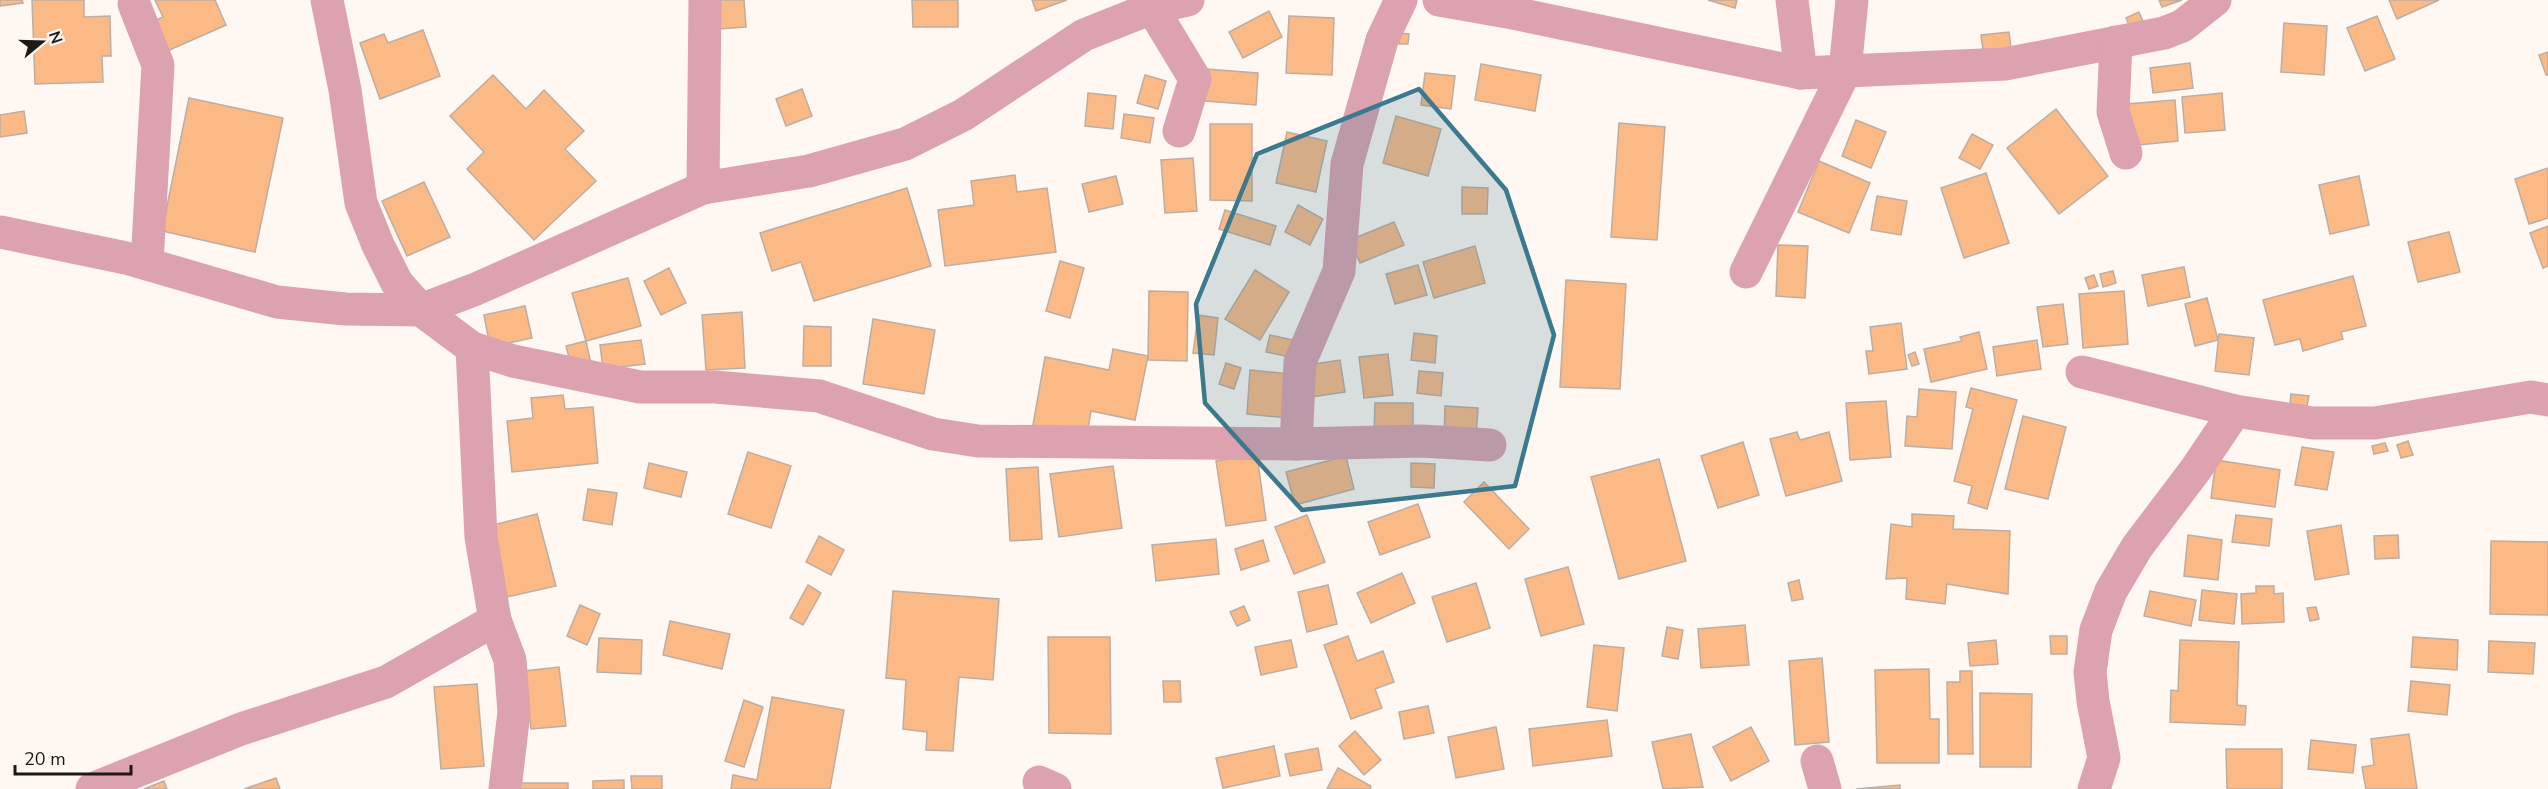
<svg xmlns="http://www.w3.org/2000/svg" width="2548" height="789" font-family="'Nunito Sans',sans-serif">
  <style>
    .building { fill: #fbb986; stroke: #beada1; stroke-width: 1.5 }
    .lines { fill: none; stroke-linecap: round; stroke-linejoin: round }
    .minor { stroke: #dda2af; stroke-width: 33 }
    .marked { fill: #3b798e; fill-opacity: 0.2; stroke: #3b798e; stroke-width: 4.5; stroke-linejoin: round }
  </style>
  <rect width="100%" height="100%" fill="#fff8f2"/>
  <g class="building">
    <polygon points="0,0 22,0 23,3 0,6"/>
    <polygon points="32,0 84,0 84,17 110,16 111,56 102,56 103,82 35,84"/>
    <polygon points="155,0 215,0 226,25 165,52 152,22 163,17"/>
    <polygon points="717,0 744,0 746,27 719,29"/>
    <polygon points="912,0 958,0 958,27 913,27"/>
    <polygon points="1032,0 1067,0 1036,11"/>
    <polygon points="1708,0 1737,0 1735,8"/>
    <polygon points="2159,0 2182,0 2162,7"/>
    <polygon points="2389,0 2439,0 2397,19"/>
    <polygon points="1269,11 1282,37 1243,58 1229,32"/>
    <polygon points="2139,12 2145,26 2132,32 2126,18"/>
    <polygon points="1289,16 1334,18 1332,75 1286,73"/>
    <polygon points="2377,16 2395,59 2365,71 2347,28"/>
    <polygon points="2284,23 2327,26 2324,75 2281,72"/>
    <polygon points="423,30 440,76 380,99 360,43 384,34 388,43"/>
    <polygon points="2009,32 2011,48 1983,50 1981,35"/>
    <polygon points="1399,33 1409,34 1408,44 1399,44"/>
    <polygon points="2548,52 2548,75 2546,75 2539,55"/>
    <polygon points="2190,63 2193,88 2153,93 2150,68"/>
    <polygon points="1481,64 1541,75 1535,111 1475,100"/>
    <polygon points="1206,69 1258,73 1256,105 1205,101"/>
    <polygon points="1425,73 1455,76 1451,109 1421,105"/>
    <polygon points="493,75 526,109 544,90 584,131 565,149 596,181 534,240 467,169 484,152 450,116"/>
    <polygon points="1145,75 1166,81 1158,109 1137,103"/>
    <polygon points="802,89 812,116 786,126 776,99"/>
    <polygon points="1088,93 1116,96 1113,129 1085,126"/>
    <polygon points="2222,93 2225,130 2185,133 2182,97"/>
    <polygon points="189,98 283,118 255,252 162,231"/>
    <polygon points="2175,100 2178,141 2129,146 2126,104"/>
    <polygon points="2056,109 2108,176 2059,214 2007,148"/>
    <polygon points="24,111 27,133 0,137 0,115"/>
    <polygon points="1124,114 1154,118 1150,143 1121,138"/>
    <polygon points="1396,116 1441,129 1428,176 1383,163"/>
    <polygon points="1856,120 1886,132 1871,168 1842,156"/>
    <polygon points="1619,123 1665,127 1657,240 1611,237"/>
    <polygon points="1210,124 1252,124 1252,201 1210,200"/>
    <polygon points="1287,132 1327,141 1316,192 1276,183"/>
    <polygon points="1972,134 1993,145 1980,169 1959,158"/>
    <polygon points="1193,158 1197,211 1165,213 1161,160"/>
    <polygon points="1819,161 1870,183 1849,233 1798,212"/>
    <polygon points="2548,168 2548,218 2529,224 2515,179"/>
    <polygon points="1986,173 2009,243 1964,258 1941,188"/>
    <polygon points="1015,175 1017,192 1047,188 1056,252 945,266 938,210 974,205 971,181"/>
    <polygon points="1116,176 1123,204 1089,212 1082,184"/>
    <polygon points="2359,176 2369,225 2330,234 2319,185"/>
    <polygon points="424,182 450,237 407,256 382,201"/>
    <polygon points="1462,187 1488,188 1487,214 1462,214"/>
    <polygon points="907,188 931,266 814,301 801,262 772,271 760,233"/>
    <polygon points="1877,196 1907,201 1901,235 1871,230"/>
    <polygon points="1298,205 1323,219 1310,245 1285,232"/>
    <polygon points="1225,210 1276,226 1270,245 1219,229"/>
    <polygon points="1394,222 1404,245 1360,263 1350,240"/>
    <polygon points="2548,226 2548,266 2543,268 2530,233"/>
    <polygon points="2449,232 2460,272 2418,282 2408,242"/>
    <polygon points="1778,245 1808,246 1805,298 1776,296"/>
    <polygon points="1475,246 1485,283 1434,298 1423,262"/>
    <polygon points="1060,261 1084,268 1070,318 1046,311"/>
    <polygon points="1418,265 1427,295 1395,304 1386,274"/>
    <polygon points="2184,267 2190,297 2148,306 2142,275"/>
    <polygon points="669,268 686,303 661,315 644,281"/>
    <polygon points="1255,270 1289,292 1260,340 1225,319"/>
    <polygon points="2113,271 2116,283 2103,287 2100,274"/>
    <polygon points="2094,275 2098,286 2089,289 2085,278"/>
    <polygon points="2353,276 2366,326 2341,332 2343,339 2303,351 2300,339 2275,345 2263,300"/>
    <polygon points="628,278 641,326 586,341 572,293"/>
    <polygon points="1566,280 1626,284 1620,389 1560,387"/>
    <polygon points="1149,291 1188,292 1187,361 1148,360"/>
    <polygon points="2124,291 2128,344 2083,348 2079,294"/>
    <polygon points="2207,298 2218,340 2195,346 2185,304"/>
    <polygon points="2063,304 2068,344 2043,347 2037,307"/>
    <polygon points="525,306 532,338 490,347 484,315"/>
    <polygon points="742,312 745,368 706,370 702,315"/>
    <polygon points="1198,315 1218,318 1214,355 1193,353"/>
    <polygon points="873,319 935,330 924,394 863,384"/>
    <polygon points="1901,323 1907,369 1869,374 1866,351 1873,351 1870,327"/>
    <polygon points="804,326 831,327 831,366 803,366"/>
    <polygon points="1979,332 1987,369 1931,382 1924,349 1962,341 1960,337"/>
    <polygon points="1414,333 1437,336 1435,363 1411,360"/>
    <polygon points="2219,334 2254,338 2249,375 2215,371"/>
    <polygon points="1270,335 1298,341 1294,358 1266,352"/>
    <polygon points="641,340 645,364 603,369 600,345"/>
    <polygon points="2037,340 2041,369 1997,376 1993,347"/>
    <polygon points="586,341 591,364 572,369 566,346"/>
    <polygon points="1113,349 1148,356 1135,420 1091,411 1087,435 1033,425 1045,357 1109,370"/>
    <polygon points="1915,352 1919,364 1912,366 1908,355"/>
    <polygon points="1388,354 1393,395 1364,398 1359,357"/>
    <polygon points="1340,360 1345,392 1312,397 1308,365"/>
    <polygon points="1226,363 1241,368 1234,389 1219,384"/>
    <polygon points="1250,370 1290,374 1287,418 1247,414"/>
    <polygon points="1419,371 1443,373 1441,396 1417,393"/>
    <polygon points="1971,388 2017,400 1987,509 1968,503 1972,486 1954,481 1973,409 1966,407"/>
    <polygon points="1919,389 1956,392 1952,449 1905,446 1907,416 1917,417"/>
    <polygon points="2291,394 2309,396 2307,406 2290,404"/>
    <polygon points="563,395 565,409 593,407 598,463 512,472 507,421 533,418 531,398"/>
    <polygon points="1886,401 1891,457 1850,460 1846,403"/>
    <polygon points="1375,403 1413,403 1413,434 1374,434"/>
    <polygon points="1445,406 1478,408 1476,438 1444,436"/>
    <polygon points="2023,416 2066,427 2048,499 2005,489"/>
    <polygon points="1797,432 1800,440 1829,432 1842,481 1786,496 1770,439"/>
    <polygon points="2408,441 2413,455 2401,458 2397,445"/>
    <polygon points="1743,442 1759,495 1718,508 1701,456"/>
    <polygon points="2385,443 2388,451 2374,454 2372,446"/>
    <polygon points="2302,447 2334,452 2327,490 2295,485"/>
    <polygon points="748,452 791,466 771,528 728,514"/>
    <polygon points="1257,455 1266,520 1226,526 1216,461"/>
    <polygon points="1346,456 1354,489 1295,505 1286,472"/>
    <polygon points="1659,459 1686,561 1619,579 1591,477"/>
    <polygon points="2216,460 2280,470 2275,507 2211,498"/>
    <polygon points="649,463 687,472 681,497 644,488"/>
    <polygon points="1411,463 1435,464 1434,488 1411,487"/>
    <polygon points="1113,466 1122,528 1059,537 1050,474"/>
    <polygon points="1038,467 1042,539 1010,541 1006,469"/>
    <polygon points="1484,482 1529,529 1509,549 1464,502"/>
    <polygon points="588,489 617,493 612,525 583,520"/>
    <polygon points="1418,504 1430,537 1380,555 1368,522"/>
    <polygon points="537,514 556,586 507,597 489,526"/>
    <polygon points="1912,514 1954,516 1953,529 2010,531 2008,594 1947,584 1945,604 1906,599 1907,578 1886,579 1891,524 1912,527"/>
    <polygon points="1307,515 1325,562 1294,574 1275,527"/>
    <polygon points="2236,515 2272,519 2269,546 2232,542"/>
    <polygon points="2341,525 2349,574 2315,580 2307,531"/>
    <polygon points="2188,535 2222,540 2218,580 2184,576"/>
    <polygon points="2398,535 2399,558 2375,559 2374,536"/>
    <polygon points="819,536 844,550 831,575 806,562"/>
    <polygon points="1216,539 1219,574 1156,581 1152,545"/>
    <polygon points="1263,540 1269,561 1241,570 1235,549"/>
    <polygon points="2491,541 2548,542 2548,615 2490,614"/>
    <polygon points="1568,567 1584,624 1541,636 1525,579"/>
    <polygon points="1402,573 1415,603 1371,623 1357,593"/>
    <polygon points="1799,580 1803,599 1792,601 1788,583"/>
    <polygon points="1476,583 1490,628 1447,642 1432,597"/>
    <polygon points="808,585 821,593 803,625 790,618"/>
    <polygon points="1328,585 1337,624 1307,632 1298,592"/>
    <polygon points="2256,586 2274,586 2274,594 2283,593 2284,622 2242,624 2241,594 2256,593"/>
    <polygon points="2202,590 2237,594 2234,624 2199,620"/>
    <polygon points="893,591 999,599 993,680 959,677 953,751 926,750 927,732 903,729 906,680 886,678"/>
    <polygon points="2150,591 2196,600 2191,626 2144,616"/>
    <polygon points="580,605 600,614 587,645 567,636"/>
    <polygon points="1244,606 1250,620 1237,626 1230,612"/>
    <polygon points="2316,607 2319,619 2310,621 2307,608"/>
    <polygon points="670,621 730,634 722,669 663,655"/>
    <polygon points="1745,625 1749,665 1701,668 1698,629"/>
    <polygon points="1667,627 1683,630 1678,659 1662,656"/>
    <polygon points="1348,636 1357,661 1383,651 1394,682 1375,689 1382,708 1351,719 1324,645"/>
    <polygon points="2050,636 2067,636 2067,654 2051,654"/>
    <polygon points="1048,637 1110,637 1111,734 1049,733"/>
    <polygon points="2413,637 2458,640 2457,670 2411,667"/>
    <polygon points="599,638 642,640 641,674 597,672"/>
    <polygon points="1291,640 1297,667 1261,675 1255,647"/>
    <polygon points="1996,640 1998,664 1970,666 1968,643"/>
    <polygon points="2180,640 2239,642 2237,705 2246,706 2245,725 2170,722 2171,690 2178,691"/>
    <polygon points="2489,641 2535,643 2533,674 2488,672"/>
    <polygon points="1594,645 1624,648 1617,711 1587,707"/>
    <polygon points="1822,658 1829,742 1795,745 1789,661"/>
    <polygon points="559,667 566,726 531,729 524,671"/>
    <polygon points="1929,669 1930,719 1939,719 1939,763 1877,763 1875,670"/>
    <polygon points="1960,671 1972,671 1973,754 1948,754 1947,682 1960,682"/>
    <polygon points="1163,681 1180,681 1181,702 1164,702"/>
    <polygon points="2411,681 2450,685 2447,715 2408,711"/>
    <polygon points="477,684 484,766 441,769 434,687"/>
    <polygon points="1980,693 2032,694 2031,767 1980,767"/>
    <polygon points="772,697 844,710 830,789 731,789 733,775 757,780"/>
    <polygon points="744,700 763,707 744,767 725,761"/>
    <polygon points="1428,706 1434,733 1404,739 1399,712"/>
    <polygon points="1607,720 1612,756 1533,766 1529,729"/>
    <polygon points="1496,727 1504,769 1456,778 1448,737"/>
    <polygon points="1751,727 1769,761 1731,781 1713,747"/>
    <polygon points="1355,731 1381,760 1364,775 1339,746"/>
    <polygon points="1691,734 1703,787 1663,789 1652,742"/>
    <polygon points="2409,734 2417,789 2366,789 2362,767 2374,765 2371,739"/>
    <polygon points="2311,740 2356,745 2353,773 2308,769"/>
    <polygon points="1274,746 1280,776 1223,788 1216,758"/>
    <polygon points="1318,748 1322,770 1290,776 1285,754"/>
    <polygon points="2226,749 2282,749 2282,789 2227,789"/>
    <polygon points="1338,768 1371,786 1370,789 1327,789"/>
    <polygon points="631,776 662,776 662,789 632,789"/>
    <polygon points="276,778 280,789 244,789"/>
    <polygon points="624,780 624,789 593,789 593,781"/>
    <polygon points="164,781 167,789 144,789"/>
    <rect x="516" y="783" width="52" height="6"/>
    <polygon points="1900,785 1900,789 1856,789"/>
  </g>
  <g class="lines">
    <g class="minor">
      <polyline points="327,0 345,90 361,203 378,245 397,283 421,310 472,348 481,537 495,620 510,660 514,712 505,789"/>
      <polyline points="1401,0 1382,40 1347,164 1339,271 1300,362 1296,444 1422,441 1490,445"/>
      <polyline points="1439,0 1513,13 1801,73 2005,64 2164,33 2182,26 2215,0"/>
      <polyline points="1792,0 1801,73"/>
      <polyline points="134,4 158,65 147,264"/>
      <polyline points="1152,8 1195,79 1179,131"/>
      <polyline points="2116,42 2113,112 2126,153"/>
      <polyline points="703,188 705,0"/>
      <polyline points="0,232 126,258 277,302 345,309 421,310 476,289 703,188 809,171 905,144 963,115 1084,35 1152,8 1188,0"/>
      <polyline points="1746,272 1845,71 1852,0"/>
      <polyline points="472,348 513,361 640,387 715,387 819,396 933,434 978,441 1296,444"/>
      <polyline points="2082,372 2235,411 2313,423 2375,423 2531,397 2548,400"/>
      <polyline points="1817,761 1825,789"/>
      <polyline points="1039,782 1055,789"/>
      <polyline points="92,789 241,729 386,682 495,620"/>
      <polyline points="2094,789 2104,758 2093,701 2090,672 2096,630 2111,591 2137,547 2196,469 2235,411"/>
    </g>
  </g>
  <path class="marked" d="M1419,89L1506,190L1554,335L1515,486L1302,510L1205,403L1196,304L1257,154Z"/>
  <g transform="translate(42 42) rotate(71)" stroke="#fff8f2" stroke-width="4.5" paint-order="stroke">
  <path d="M0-4.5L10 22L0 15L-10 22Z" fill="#1f1914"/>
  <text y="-9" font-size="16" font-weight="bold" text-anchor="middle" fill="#1f1914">N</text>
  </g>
  <path d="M15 765v9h116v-9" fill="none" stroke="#1f1914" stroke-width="3"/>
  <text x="24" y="765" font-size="18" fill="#1f1914" stroke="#fff8f2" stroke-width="4.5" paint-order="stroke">20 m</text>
</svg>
